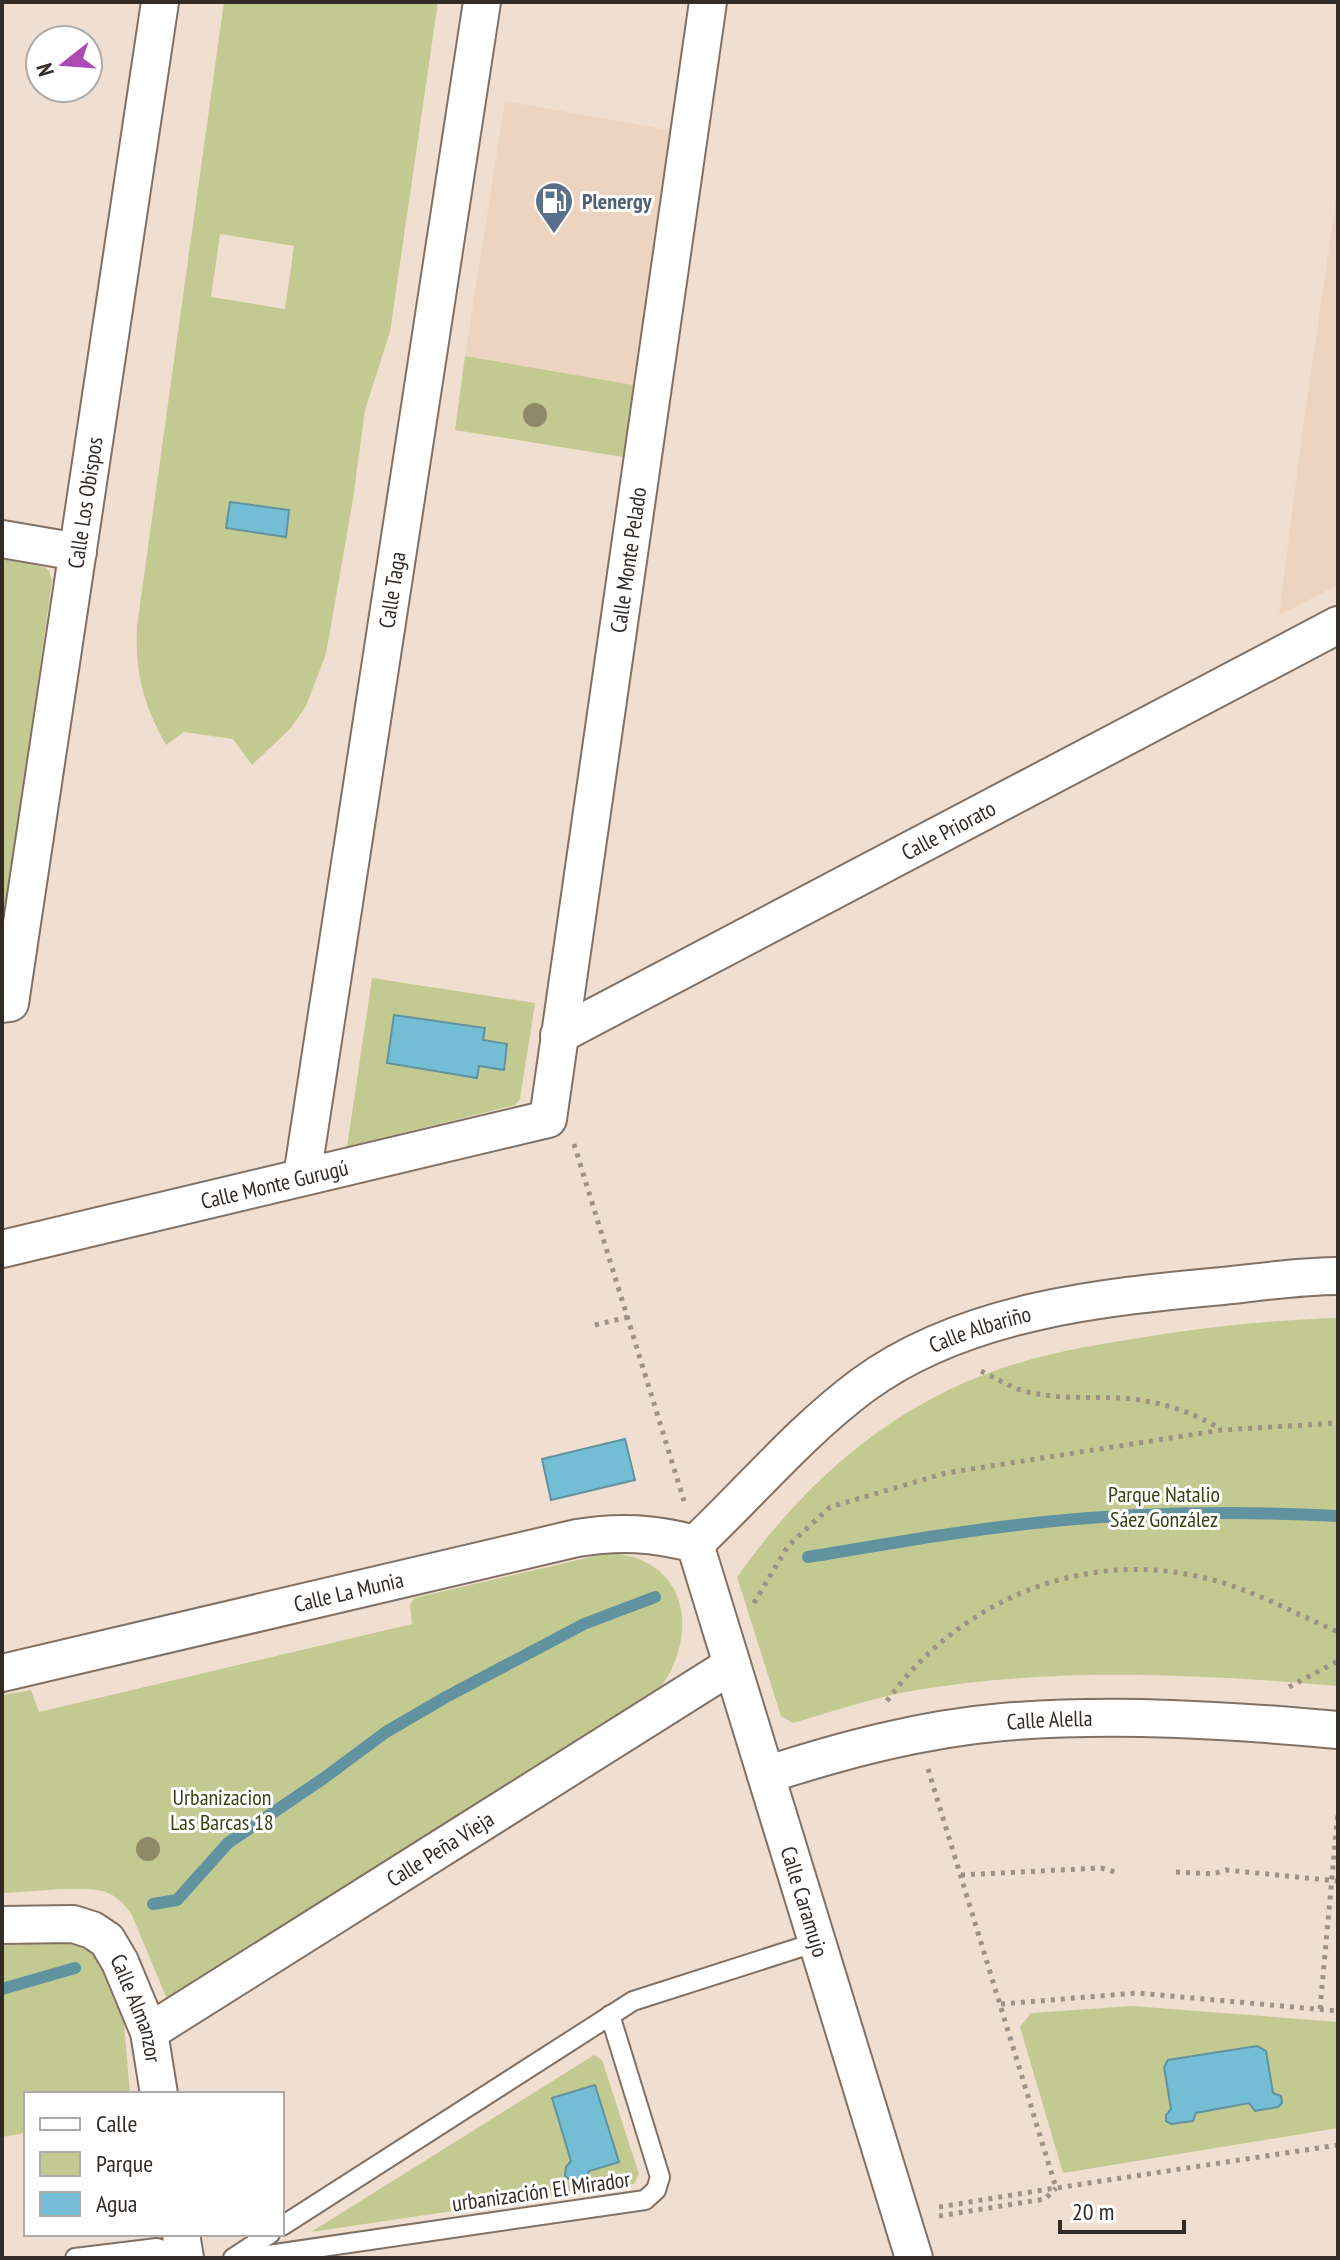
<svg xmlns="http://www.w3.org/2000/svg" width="1340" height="2260" font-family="'PT Sans Narrow',sans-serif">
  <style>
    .built { fill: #ecd4c0 }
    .green { fill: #c3ca91; fill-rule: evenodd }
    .water { fill: #74bed5; stroke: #6092a0; stroke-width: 2 }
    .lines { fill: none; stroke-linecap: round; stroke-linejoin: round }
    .stream { stroke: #6092a0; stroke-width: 12 }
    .service-casing { stroke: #817164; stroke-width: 22 }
    .minor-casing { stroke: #817164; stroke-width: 40 }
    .path { stroke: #9e9287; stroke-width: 5; stroke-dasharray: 4 6; stroke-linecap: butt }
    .service { stroke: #fff; stroke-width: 18 }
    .minor { stroke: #fff; stroke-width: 36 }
    .tree { fill: #8d8868 }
    .labels { text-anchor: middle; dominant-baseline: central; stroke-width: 6; stroke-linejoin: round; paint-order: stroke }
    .service-label { font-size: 22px; font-weight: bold; fill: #4e5e75; stroke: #fff; text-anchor: start }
    .street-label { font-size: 22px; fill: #322b26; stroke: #fff }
    .park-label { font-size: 22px; fill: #3c4012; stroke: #fff }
  </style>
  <rect width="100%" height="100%" fill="#f0dfd0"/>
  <g class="built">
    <polygon points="505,101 673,131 634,385 465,356"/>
    <polygon points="1338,185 1338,585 1279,615 1301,442"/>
  </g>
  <g class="green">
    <path d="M224,2H438L390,332L365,410L353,499L326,654L306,706L290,729L252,765L233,739L184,732L166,745C143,704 135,673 137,626ZM220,234L294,246L285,309L211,297Z"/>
    <polygon points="465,356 634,385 623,457 455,430"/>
    <polygon points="2,559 44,567 49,571 52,581 2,938"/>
    <polygon points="372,978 535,1003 520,1099 515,1105 347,1147"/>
    <path d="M1338,1318V1686C1198,1674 1056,1667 917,1690C874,1697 834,1711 793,1723L781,1716L737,1577C814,1469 912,1388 1044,1356C1075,1348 1108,1343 1139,1338C1205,1327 1272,1320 1338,1318Z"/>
    <path d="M608,1553C695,1557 701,1647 650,1700L169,2004L132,1915C124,1902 112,1892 97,1890C73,1886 28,1892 2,1893V1695L31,1690L39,1712L412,1624L410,1605L414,1598Z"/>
    <polygon points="2,1937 86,1942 100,1965 124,2023 130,2094 26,2094 26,2133 2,2137"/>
    <polygon points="1132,2006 1338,2022 1338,2128 1063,2173 1020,2027 1031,2013"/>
    <polygon points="594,2055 602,2060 639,2174 634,2184 311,2232"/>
  </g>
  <g class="water">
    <polygon points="230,502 289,510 286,537 226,528"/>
    <polygon points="394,1015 485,1028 483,1040 507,1044 504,1070 479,1066 477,1078 387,1063"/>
    <polygon points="625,1439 635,1480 551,1500 542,1459"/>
    <polygon points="1257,2046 1266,2051 1273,2093 1281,2096 1282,2103 1278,2107 1255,2111 1249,2103 1196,2113 1193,2121 1171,2124 1166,2121 1166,2115 1171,2109 1164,2067 1168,2060"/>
    <polygon points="595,2085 619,2162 589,2171 584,2183 575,2184 565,2176 566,2167 571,2161 552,2098"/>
  </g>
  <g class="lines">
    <g class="stream">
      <path d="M808,1557C887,1544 965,1530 1044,1522C1142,1512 1240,1511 1338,1516"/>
      <polyline points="153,1904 177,1900 228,1843 324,1778 386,1732 446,1697 584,1624 655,1597"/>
      <polyline points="2,1989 75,1968"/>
    </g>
    <g class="service-casing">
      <g id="service">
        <polyline points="282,2226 633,2001 817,1942"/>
        <polyline points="75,2258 157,2248 186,2257"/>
        <polyline points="233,2258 270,2234"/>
        <polyline points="247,2258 645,2200 656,2190 660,2177 610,2015"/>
      </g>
    </g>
    <g class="minor-casing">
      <g id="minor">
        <polyline points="2,539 78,552"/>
        <path id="s1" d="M2,1004L10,1003L160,2"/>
        <path id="s2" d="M559,1035L1338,625"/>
        <path id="s3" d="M302,1177L482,2"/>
        <path id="s4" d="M2,1249L548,1119L708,2"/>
        <path id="s5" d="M695,1544L914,2258"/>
        <path id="s6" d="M695,1544C751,1491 801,1431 863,1385C964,1311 1102,1297 1223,1286C1261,1282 1300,1276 1338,1276"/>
        <path id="s7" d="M2,1673L577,1538C619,1531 654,1533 695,1544"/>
        <path id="s8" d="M766,1775C843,1750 922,1729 1003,1722C1114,1713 1228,1720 1338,1730"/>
        <path id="s9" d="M2,1925L73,1924L92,1930L107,1940L120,1962L149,2032L159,2094"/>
        <path id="s10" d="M149,2032L732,1665"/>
        <polyline points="181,2234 185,2258"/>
      </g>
    </g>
    <g class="path">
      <polyline points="574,1144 684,1501"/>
      <polyline points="595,1325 628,1317"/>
      <path d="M981,1371C993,1377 1004,1383 1015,1388C1053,1402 1094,1395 1133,1399C1165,1403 1194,1413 1221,1429"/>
      <polyline points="754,1603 788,1546 830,1507 946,1473 1222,1430 1338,1423"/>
      <polyline points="1289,1687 1338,1661"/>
      <path d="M887,1701C956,1604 1077,1550 1196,1576C1246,1586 1292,1612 1338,1632"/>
      <polyline points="928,1769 1056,2188 1338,2145"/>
      <polyline points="1176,1872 1213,1874 1226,1870 1338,1881"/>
      <polyline points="961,1875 1101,1868 1119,1873"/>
      <polyline points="1001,2004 1137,1993 1338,2011"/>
      <polyline points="1320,2009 1338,1811"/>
      <polyline points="939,2207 1055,2188"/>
      <polyline points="939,2216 1045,2199 1056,2188"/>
    </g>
    <use href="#service" class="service"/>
    <use href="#minor" class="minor"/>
  </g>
  <g class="tree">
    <circle cx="535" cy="415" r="12"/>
    <circle cx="148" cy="1849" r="12"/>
  </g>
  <defs>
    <g id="fuel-pin" transform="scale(2)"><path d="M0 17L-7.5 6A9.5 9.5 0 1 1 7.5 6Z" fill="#5c6f8a" stroke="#fff"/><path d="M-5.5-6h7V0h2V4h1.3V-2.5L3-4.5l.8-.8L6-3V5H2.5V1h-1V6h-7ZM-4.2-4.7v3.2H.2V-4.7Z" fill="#fff"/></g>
  </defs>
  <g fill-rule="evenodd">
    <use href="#fuel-pin" x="554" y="201"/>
  </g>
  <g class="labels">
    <g class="service-label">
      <text x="582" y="201">Plenergy</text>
    </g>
    <g class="street-label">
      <text stroke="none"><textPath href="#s1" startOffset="514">Calle Los Obispos</textPath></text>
      <text stroke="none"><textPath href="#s4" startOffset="1126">Calle Monte Pelado</textPath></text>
      <text stroke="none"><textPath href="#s3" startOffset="594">Calle Taga</textPath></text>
      <text stroke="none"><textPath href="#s2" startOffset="440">Calle Priorato</textPath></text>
      <text stroke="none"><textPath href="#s4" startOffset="280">Calle Monte Gurugú</textPath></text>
      <text stroke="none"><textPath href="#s6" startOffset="362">Calle Albariño</textPath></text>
      <text stroke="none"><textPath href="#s7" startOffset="356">Calle La Munia</textPath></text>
      <text stroke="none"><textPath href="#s8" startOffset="290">Calle Alella</textPath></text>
      <text stroke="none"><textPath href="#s10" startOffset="344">Calle Peña Vieja</textPath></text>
      <text stroke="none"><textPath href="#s5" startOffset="374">Calle Caramujo</textPath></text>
      <text stroke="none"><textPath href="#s9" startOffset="184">Calle Almanzor</textPath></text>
      <text transform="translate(541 2191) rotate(-8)">urbanización El Mirador</text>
    </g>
    <g class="park-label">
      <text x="1164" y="1494">Parque Natalio<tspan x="1164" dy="25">Sáez González</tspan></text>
      <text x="222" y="1797">Urbanizacion<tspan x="222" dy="25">Las Barcas 18</tspan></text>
    </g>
  </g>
  <rect width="1340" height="2260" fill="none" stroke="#322b26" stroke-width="8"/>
  <rect x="24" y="2092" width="260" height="144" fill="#ffffff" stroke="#adaaa8" stroke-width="2"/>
  <rect x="40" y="2118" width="40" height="12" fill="#ffffff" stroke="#adaaa8" stroke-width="2"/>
  <text x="96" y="2132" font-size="24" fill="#322b26">Calle</text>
  <rect x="40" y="2152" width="40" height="24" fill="#c3ca91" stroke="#adaaa8" stroke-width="2"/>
  <text x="96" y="2172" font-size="24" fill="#322b26">Parque</text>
  <rect x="40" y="2192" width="40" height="24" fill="#74bed5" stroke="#adaaa8" stroke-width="2"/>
  <text x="96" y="2212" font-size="24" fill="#322b26">Agua</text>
  <g transform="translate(64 64) rotate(253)"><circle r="38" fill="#ffffff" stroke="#adaaa8" stroke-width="2"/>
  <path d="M0-6L14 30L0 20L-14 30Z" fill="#ac4bb3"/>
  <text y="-12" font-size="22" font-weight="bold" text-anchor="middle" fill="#322b26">N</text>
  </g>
  <path d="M1060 2220v12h124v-12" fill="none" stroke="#322b26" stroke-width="4"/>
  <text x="1072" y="2220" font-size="24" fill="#322b26" stroke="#ffffff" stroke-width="6" paint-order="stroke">20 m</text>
</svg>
